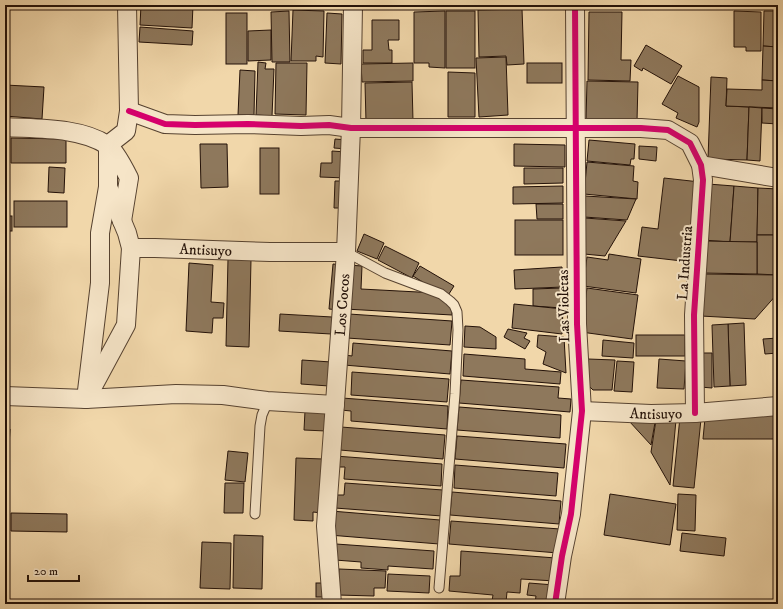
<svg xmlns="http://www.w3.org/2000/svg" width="783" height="609" font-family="'IM FELL DW Pica',serif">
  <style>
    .building { fill: #8e785c; stroke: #231108 }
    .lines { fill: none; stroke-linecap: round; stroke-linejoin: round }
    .lane-casing { stroke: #564230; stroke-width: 11 }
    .street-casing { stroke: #564230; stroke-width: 20 }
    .lane { stroke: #f6e5c8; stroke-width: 9 }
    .street { stroke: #f6e5c8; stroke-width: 18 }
    .cycleway-casing { stroke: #f6e5c8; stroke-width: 8 }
    .cycleway { stroke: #d6006c; stroke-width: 6 }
    .labels { text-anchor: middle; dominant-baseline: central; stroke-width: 4; stroke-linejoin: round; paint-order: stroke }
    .street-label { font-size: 15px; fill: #231108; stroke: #f6e5c8 }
  </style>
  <rect width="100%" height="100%" fill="#f1d7aa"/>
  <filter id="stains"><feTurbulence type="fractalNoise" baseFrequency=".005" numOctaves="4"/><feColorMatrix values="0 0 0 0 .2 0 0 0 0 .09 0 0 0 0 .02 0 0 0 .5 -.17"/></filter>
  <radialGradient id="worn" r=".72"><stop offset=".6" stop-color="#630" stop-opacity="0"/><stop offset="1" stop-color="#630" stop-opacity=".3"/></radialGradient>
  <g class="building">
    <polygon points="141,5 193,5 192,28 140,25"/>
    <polygon points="522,9 524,64 507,65 506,56 479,57 478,10"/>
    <polygon points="293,10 324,11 323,57 316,56 316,61 291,61"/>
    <polygon points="289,11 290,62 272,62 271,12"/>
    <polygon points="445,11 445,68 429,67 429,63 414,63 414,12"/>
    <rect x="446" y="11" width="29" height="57"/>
    <polygon points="734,11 761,12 761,51 746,51 746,47 734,47"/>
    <polygon points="764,11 778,11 778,47 763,46"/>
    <polygon points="589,12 622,12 621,60 631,60 630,81 588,80"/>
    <rect x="226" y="13" width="21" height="51"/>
    <polygon points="327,13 342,14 341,64 325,63"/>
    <polygon points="372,20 399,20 399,40 388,40 389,50 392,50 392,63 363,63 363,50 372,50"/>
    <polygon points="140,27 193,31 192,45 139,42"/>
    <polygon points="271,30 271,60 248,61 248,31"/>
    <polygon points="646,45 682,66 671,84 643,68 642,71 634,66"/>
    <polygon points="763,46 778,47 778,81 762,80"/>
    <polygon points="506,57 508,115 479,117 476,58"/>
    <polygon points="258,62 266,63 265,69 274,69 272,116 256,115"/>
    <polygon points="276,63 307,63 306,115 275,114"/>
    <polygon points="413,63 413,81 362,82 361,64"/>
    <rect x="527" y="63" width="35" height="20"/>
    <polygon points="240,70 255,71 254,115 238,115"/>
    <polygon points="448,72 475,73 475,117 448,117"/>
    <polygon points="678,76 699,87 699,122 697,127 676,118 678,113 662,104"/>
    <polygon points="711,77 727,78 726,106 749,107 747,160 708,159"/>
    <polygon points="762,80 778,81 778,108 726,106 727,89 762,90"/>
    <polygon points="587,81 638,82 637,121 586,119"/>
    <polygon points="412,82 413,121 366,122 365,83"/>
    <polygon points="5,85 44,87 42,119 5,116"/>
    <polygon points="749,107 762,108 760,161 747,160"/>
    <polygon points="762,108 778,109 778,124 762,123"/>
    <polygon points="11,138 66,139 66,163 11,163"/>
    <polygon points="335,139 347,140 347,149 334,148"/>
    <polygon points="589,140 635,144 634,159 631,159 630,165 587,161"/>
    <polygon points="200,144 227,144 228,187 201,188"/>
    <polygon points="514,144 565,145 565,167 514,166"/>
    <polygon points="639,146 657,147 656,161 639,159"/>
    <rect x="260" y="148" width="19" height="46"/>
    <polygon points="332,151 346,152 346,178 320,177 321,163 332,163"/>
    <polygon points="587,162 634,166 633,181 638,182 637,199 584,194"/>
    <polygon points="49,167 65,168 64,193 48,192"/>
    <polygon points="524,168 563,168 563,183 524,184"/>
    <polygon points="664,178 700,182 691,262 638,256 642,227 658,229"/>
    <polygon points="335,181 346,181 345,208 334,208"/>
    <polygon points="708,184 734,186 730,242 703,240"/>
    <polygon points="563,186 563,203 513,204 513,187"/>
    <polygon points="734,186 758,188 757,242 730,242"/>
    <polygon points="758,188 778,189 778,235 757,235"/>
    <polygon points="585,196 636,199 627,220 584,217"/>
    <rect x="14" y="201" width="53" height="26"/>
    <polygon points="536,204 563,204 563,219 537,219"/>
    <rect x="5" y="216" width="7" height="15"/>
    <polygon points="585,218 626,221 605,256 584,254"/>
    <rect x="515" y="220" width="48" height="35"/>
    <polygon points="364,234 384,243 377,259 357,251"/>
    <polygon points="757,235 778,235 778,275 757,274"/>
    <rect x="5" y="236" width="4" height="61"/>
    <polygon points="704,241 757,242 757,274 703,273"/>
    <polygon points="385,246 419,263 412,278 378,260"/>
    <polygon points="609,254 641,259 636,293 583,286 587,257 608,260"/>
    <polygon points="228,259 251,260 249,347 226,346"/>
    <polygon points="189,263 213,265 211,302 224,303 223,318 213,318 212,333 186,331"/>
    <polygon points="333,264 343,265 339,310 329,309"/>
    <polygon points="348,265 362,266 361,289 437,293 452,309 452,315 345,309"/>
    <polygon points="420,266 454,286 447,297 413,276"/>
    <polygon points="562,267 563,287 515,289 514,270"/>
    <polygon points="705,274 778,275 778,293 755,319 701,316"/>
    <polygon points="562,288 562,308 533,306 533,289"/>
    <polygon points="587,288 638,295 632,339 581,332"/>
    <polygon points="514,304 563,309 562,334 512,328"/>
    <polygon points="280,314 332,317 331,334 279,331"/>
    <polygon points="349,314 452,321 450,345 347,338"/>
    <polygon points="744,323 746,385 730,386 728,324"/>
    <polygon points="728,324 730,386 714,387 712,325"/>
    <polygon points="465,326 480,327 496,337 496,349 464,347"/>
    <polygon points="508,329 527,333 524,338 530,341 525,349 504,337"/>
    <polygon points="538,335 564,337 566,373 543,364 546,352 537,347"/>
    <rect x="636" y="335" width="49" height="21"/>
    <polygon points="778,338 778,353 765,354 763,339"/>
    <polygon points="603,340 634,343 633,358 602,356"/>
    <polygon points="353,343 452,351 450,374 344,365 345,355 352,356"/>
    <polygon points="701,353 712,353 712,388 700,387"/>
    <polygon points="464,354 525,359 525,369 561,372 560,384 463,376"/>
    <polygon points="588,359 615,360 612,390 593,390 588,385"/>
    <polygon points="659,359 686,361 684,389 657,388"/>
    <polygon points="302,360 331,362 329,386 301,384"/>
    <polygon points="617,361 634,362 632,392 614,391"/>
    <polygon points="352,372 449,379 447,402 351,395"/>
    <polygon points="461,380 559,387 558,398 571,399 570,412 459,403"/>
    <polygon points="342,398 448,406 447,429 351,421 351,411 341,410"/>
    <polygon points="459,407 561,415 560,438 457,430"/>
    <polygon points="305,411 327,412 326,431 304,430"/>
    <polygon points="778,415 778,439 703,439 705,418"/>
    <polygon points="656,417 651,445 629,421"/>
    <polygon points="680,417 701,419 694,488 673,486"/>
    <polygon points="656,420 676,420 670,485 651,452"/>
    <polygon points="341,427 445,435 443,459 340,450"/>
    <polygon points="5,429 10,429 8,464 5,464"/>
    <polygon points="457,436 566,444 564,468 455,459"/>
    <polygon points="228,451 248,453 245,482 225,480"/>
    <polygon points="335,456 442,464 441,486 344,479 345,467 335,467"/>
    <polygon points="296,458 323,459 322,513 313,512 313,521 294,520"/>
    <polygon points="455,465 558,473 556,496 454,488"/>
    <polygon points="225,483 244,483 243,513 224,513"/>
    <polygon points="345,483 443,490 442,516 335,508 336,495 344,495"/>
    <polygon points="452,492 561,501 559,524 450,515"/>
    <polygon points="610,494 676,504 670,545 604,535"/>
    <polygon points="678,494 696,495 695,531 677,530"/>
    <polygon points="331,511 440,520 439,544 329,535"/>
    <polygon points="11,513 67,514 67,532 11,531"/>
    <polygon points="451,521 560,529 558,553 449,544"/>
    <polygon points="682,533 726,538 724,556 680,551"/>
    <polygon points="234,535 263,536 262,589 233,588"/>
    <polygon points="202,542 231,543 230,589 200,588"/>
    <polygon points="336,544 434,551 433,569 388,566 388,570 361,568 361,562 335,560"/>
    <polygon points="461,551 556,558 555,581 521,579 520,593 507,592 506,602 492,601 493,595 449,591 450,576 460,576"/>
    <polygon points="339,569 386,571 385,588 374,588 374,596 338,595"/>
    <polygon points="388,574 430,576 429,593 387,591"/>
    <rect x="316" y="583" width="11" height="14"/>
    <polygon points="529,583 554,585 549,604 535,603 536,596 527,595"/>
  </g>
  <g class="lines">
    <g class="lane-casing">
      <g id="lane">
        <polyline points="346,252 385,273 441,294 450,301 454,305 457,312 458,330 455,394 439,588"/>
        <polyline points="255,514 260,426 262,415 268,401"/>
      </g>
    </g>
    <g class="street-casing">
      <g id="street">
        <polyline points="129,111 165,124 195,125 248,124 301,126 329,125 351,128 641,128 668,130 690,143 701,165 703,180 694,315 695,413"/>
        <path d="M5,127C37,129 80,127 107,145C113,148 125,170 129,178L122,221"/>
        <polyline points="108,145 126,131 129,111 127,5"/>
        <polyline points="701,165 778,178"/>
        <path id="s1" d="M108,187L127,233L131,248H155L270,252H346"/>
        <polyline points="91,390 126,325 131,248"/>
        <polyline points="5,396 86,399 176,394 223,395 267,401 335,405"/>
        <polyline points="86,399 100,283 100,233 108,187 108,145"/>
        <path id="s2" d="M582,411L651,414L695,413L778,406"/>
        <path id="s3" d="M332,604L326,526L346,252L351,128L353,5"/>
        <polyline points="555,604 562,556 571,514 582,411 577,324 575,5"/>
      </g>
    </g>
    <use href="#lane" class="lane"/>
    <use href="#street" class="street"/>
    <g class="cycleway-casing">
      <g id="cycleway">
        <polyline points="129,111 165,124 195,125 248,124 301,126 329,125 351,128 641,128 668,130 690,143 701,165 703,180 694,315 695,413"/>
        <polyline points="555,604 562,556 571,514 582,411 577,324 575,5"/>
      </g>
    </g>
    <use href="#cycleway" class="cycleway"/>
  </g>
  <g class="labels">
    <g class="street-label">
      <text stroke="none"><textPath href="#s1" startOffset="140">Antisuyo</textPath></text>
      <text transform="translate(685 263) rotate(-86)">La Industria</text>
      <text stroke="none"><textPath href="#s3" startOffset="300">Los Cocos</textPath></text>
      <text transform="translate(564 306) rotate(-91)">Las Violetas</text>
      <text stroke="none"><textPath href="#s2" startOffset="74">Antisuyo</textPath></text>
    </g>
  </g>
  <rect width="783" height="609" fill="none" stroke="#f1d7aa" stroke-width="20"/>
  <rect x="6" y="6" width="771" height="597" fill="none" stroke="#231108" stroke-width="2"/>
  <rect x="10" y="10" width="763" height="589" fill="none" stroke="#231108"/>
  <path d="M28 575v6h51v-6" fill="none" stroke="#231108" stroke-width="2"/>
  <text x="34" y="575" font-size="12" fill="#231108" stroke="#f6e5c8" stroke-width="3" paint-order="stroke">20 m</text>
  <rect width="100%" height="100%" filter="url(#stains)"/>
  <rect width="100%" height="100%" fill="url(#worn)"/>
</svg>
